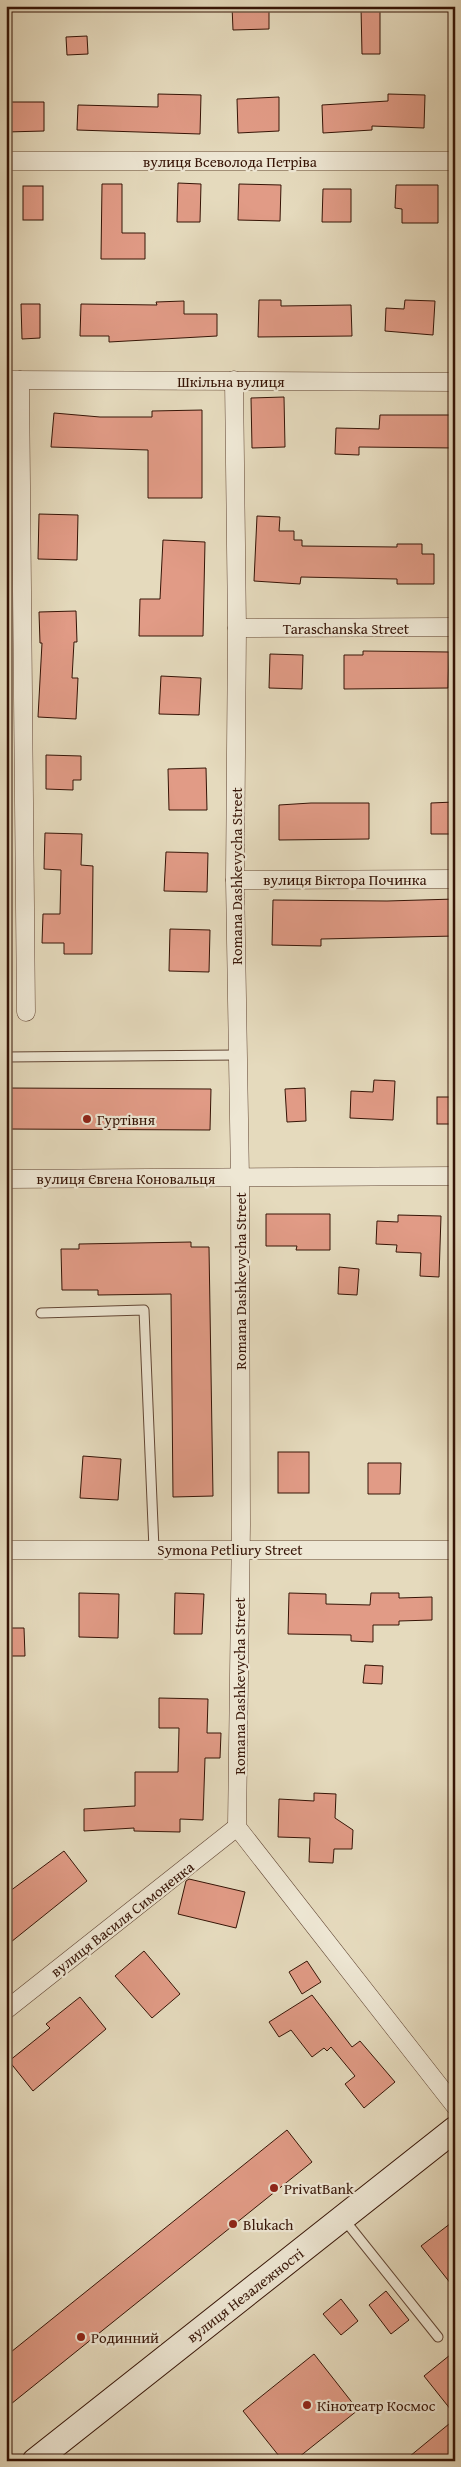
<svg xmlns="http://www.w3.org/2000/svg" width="461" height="2467" font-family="'Gentium Book Plus',serif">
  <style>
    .building { fill: #e19b86; stroke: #361406 }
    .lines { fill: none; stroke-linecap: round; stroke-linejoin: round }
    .lane-casing { stroke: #624634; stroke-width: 11 }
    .street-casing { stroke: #624634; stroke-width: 19 }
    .secondary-casing { stroke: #361406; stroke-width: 27 }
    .lane { stroke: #eee7d4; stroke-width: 9 }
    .street { stroke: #eee7d4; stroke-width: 18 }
    .secondary { stroke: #eee7d4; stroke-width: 25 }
    .poi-dot { fill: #8f2418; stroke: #eee7d4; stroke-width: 2 }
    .labels { text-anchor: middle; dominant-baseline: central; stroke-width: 4.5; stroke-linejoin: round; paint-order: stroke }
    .street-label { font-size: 15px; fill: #361406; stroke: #eee7d4 }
    .poi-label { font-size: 15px; fill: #361406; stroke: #eee7d4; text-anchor: start }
  </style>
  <rect width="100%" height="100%" fill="#e5dabd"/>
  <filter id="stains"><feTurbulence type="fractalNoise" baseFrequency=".004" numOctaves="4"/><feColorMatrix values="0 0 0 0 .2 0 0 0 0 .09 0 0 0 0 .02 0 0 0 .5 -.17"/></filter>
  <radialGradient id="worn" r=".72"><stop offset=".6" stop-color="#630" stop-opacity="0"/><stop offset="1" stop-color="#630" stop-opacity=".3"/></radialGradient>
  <g class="building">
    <polygon points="232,6 269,6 269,29 233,30"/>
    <polygon points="361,7 380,7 380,54 362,54"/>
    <polygon points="87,36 88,54 67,55 66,37"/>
    <polygon points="158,94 201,95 200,134 77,130 78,105 158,107"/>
    <polygon points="388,94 425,95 424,128 372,126 372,130 323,133 322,105 388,101"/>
    <polygon points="279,97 279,131 238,133 237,99"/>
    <polygon points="6,102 44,102 44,131 6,132"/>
    <polygon points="178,183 201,184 200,222 177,222"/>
    <polygon points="102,184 122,184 122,233 145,233 145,259 101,259"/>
    <polygon points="239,184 281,185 280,221 238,220"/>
    <polygon points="396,185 438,185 438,223 402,223 402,209 395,208"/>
    <rect x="23" y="186" width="20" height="34"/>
    <polygon points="323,189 351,189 351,222 322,222"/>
    <polygon points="259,300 281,300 281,306 351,305 352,336 258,337"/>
    <polygon points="405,300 435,301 433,335 385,331 386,308 404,309"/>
    <polygon points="184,301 184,314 217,314 217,336 109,342 109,336 80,336 81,304 157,305 156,302"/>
    <polygon points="21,304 40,304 40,338 22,339"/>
    <polygon points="284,397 285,447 252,448 251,398"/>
    <polygon points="202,410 202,498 148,498 148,450 51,447 54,413 100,417 152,417 152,411"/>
    <polygon points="380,415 455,415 455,448 359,447 359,455 335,454 336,428 379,429"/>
    <polygon points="39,514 78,515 77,560 38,559"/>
    <polygon points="257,516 280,517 279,531 294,531 294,540 302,540 302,546 397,547 397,544 422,544 422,554 434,554 434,584 397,584 397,579 301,577 300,584 254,581"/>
    <polygon points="163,540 205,542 203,636 139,636 140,599 160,599"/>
    <polygon points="76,611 77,642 74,642 72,678 78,678 76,719 38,717 42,643 40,643 39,612"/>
    <polygon points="363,651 449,652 448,688 344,689 344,655 363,655"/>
    <polygon points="270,654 303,655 302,689 269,688"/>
    <polygon points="161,676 201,678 199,715 159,714"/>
    <polygon points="46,755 81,756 81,780 73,780 73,790 46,789"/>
    <polygon points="206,768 207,810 169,810 168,769"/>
    <polygon points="454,802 454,834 431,834 431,803"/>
    <polygon points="311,803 369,803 369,839 279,840 279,805"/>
    <polygon points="45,833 82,834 81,865 93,866 92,954 64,954 64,943 42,943 43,914 60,914 61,870 44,869"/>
    <polygon points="166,852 208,853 207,892 164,891"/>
    <polygon points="455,899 455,936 321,939 321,946 272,945 273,900 387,901"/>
    <polygon points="170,929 210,930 209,972 169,971"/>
    <polygon points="374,1080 395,1081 393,1120 350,1118 351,1091 373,1092"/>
    <polygon points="6,1088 211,1089 210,1130 6,1129"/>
    <polygon points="305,1088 306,1121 287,1122 285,1089"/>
    <rect x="437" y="1097" width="18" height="27"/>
    <polygon points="266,1214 330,1214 330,1250 296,1250 297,1246 266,1246"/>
    <polygon points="398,1215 441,1216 439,1277 420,1276 421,1253 396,1252 397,1245 376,1244 377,1221 398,1222"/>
    <polygon points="191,1242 191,1247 209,1247 213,1496 173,1497 171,1294 98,1295 98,1290 62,1290 61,1249 79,1249 79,1244"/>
    <polygon points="339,1267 359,1269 357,1295 338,1294"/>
    <rect x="278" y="1452" width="31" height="41"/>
    <polygon points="83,1456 121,1459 118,1500 80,1498"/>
    <polygon points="368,1463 401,1463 400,1494 368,1494"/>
    <polygon points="79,1593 119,1594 118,1638 79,1637"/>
    <polygon points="175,1593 204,1594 202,1634 174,1634"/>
    <polygon points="289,1593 326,1594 326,1604 370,1605 371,1593 399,1593 399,1598 432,1597 432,1620 399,1621 399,1625 373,1625 373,1642 351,1641 351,1635 288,1634"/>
    <polygon points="6,1628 24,1628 25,1656 6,1656"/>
    <polygon points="365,1665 383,1666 382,1684 363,1683"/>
    <polygon points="159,1698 208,1699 207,1733 221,1733 220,1758 205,1758 203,1820 180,1819 180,1832 134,1831 134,1828 84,1831 84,1809 135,1806 135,1772 178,1772 179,1728 159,1728"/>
    <polygon points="314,1793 336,1794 335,1818 353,1830 352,1849 334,1849 333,1863 309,1862 310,1838 278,1837 279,1799 314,1801"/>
    <polygon points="64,1851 87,1881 6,1946 6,1894"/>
    <polygon points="189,1879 245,1892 236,1928 178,1914 186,1881"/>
    <polygon points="144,1951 180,1994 152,2018 115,1976"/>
    <polygon points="307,1961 321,1982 302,1994 289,1972"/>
    <polygon points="312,1995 352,2047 360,2041 395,2082 364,2108 345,2084 355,2076 331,2047 327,2051 324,2048 312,2057 291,2030 279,2037 269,2022"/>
    <polygon points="80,1997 106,2029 33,2091 9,2061 50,2028 46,2024"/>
    <polygon points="287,2130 312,2162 6,2408 6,2356"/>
    <polygon points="455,2220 455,2289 421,2246"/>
    <polygon points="386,2291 409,2320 391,2334 369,2305"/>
    <polygon points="341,2299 358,2321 341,2335 323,2314"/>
    <polygon points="455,2351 455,2415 424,2376"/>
    <polygon points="314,2354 358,2410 294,2461 283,2461 243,2411"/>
    <polygon points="455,2419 455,2461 404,2461"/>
  </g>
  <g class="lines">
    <g class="lane-casing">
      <g id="lane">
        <polyline points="6,1057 237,1055"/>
        <polyline points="41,1313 144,1310 154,1549"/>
        <polyline points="343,2218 438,2337"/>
      </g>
    </g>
    <g class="street-casing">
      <g id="street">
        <polyline points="6,161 455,161"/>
        <polyline points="6,380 455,382"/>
        <polyline points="20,380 26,1012"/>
        <polyline points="234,380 237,628 235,880 240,1178 241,1525 237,1827 455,2106"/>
        <polyline points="237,628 455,627"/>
        <polyline points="235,880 455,879"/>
        <polyline points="6,1179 455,1176"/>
        <polyline points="6,1550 455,1550"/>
        <polyline points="6,2010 237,1827"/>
      </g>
    </g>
    <g class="secondary-casing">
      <polyline id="secondary" points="35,2461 455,2129"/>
    </g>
    <use href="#lane" class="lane"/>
    <use href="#street" class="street"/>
    <use href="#secondary" class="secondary"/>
  </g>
  <g class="poi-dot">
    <circle cx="87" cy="1119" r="5"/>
    <circle cx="274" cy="2188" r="5"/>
    <circle cx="233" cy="2224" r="5"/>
    <circle cx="81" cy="2337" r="5"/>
    <circle cx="307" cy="2405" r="5"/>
  </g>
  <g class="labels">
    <g class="street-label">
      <text x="230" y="161">вулиця Всеволода Петріва</text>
      <text x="231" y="381">Шкільна вулиця</text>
      <text x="346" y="628">Taraschanska Street</text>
      <text transform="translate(236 876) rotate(-90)">Romana Dashkevycha Street</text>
      <text x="345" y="879">вулиця Віктора Починка</text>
      <text x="126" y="1178">вулиця Євгена Коновальця</text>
      <text transform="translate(240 1281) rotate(-90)">Romana Dashkevycha Street</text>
      <text x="230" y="1549">Symona Petliury Street</text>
      <text transform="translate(239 1686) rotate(-90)">Romana Dashkevycha Street</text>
      <text transform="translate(122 1919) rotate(-38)">вулиця Василя Симоненка</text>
      <text transform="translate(245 2295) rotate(-38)">вулиця Незалежності</text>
    </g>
    <g class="poi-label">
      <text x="97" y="1119">Гуртівня</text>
      <text x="284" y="2188">PrivatBank</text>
      <text x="243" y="2224">Blukach</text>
      <text x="91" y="2337">Родинний</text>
      <text x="317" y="2405">Кінотеатр Космос</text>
    </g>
  </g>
  <rect width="461" height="2467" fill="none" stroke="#e5dabd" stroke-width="25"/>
  <rect x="8" y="8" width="446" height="2452" fill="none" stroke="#361406" stroke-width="2.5"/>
  <rect x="12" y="12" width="436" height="2442" fill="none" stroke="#361406"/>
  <rect width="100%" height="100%" filter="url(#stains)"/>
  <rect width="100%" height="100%" fill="url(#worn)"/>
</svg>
